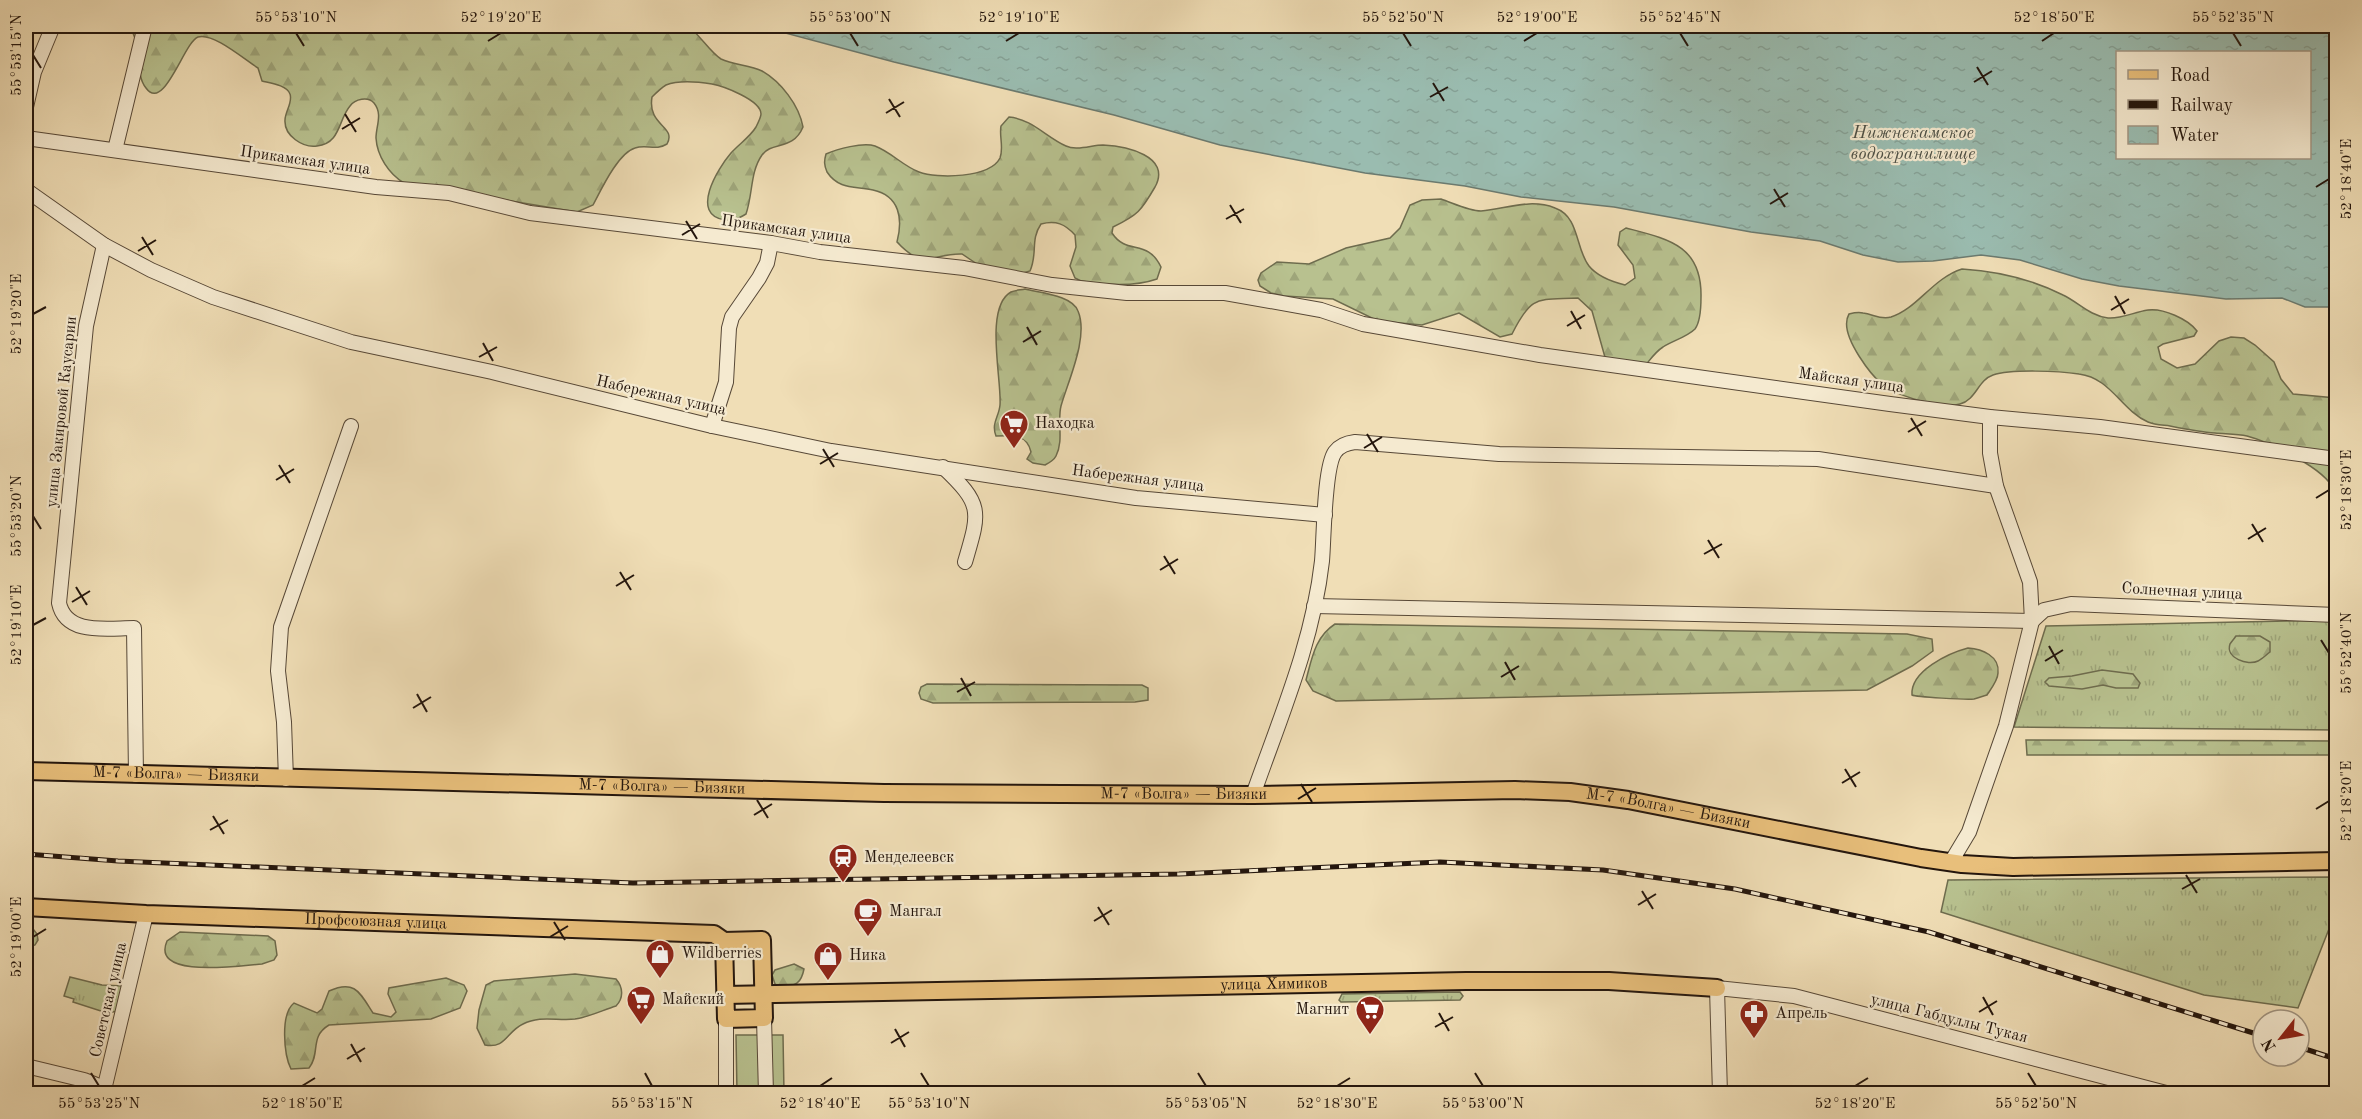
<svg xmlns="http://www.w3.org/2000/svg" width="2362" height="1119" font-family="'Old Standard TT',serif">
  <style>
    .grass { fill: url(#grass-tufts); stroke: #6e6c4e; stroke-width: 1.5 }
    .forest { fill: url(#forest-firs); stroke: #6e6c4e; stroke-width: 1.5 }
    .park { fill: #b8c18f; stroke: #6e6c4e; stroke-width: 1.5 }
    .water { fill: url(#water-ripples); stroke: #6b7a6f; stroke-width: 1.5; fill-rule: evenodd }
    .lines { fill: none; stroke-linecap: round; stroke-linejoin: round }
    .minor-casing { stroke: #574837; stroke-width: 16 }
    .major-casing { stroke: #24160d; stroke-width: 20 }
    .minor { stroke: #f5ead0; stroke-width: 14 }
    .major { stroke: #e8bf7b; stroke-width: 16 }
    .rail-casing { stroke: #24160d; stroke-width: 5 }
    .rail { stroke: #f5ead0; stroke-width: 3; stroke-dasharray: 9; stroke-linecap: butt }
    .ticks { fill: none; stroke: #24160d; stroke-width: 2 }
    .labels { text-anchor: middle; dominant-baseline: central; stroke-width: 4.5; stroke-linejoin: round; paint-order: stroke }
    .street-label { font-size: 16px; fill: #24160d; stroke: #f5ead0 }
    .poi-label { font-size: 16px; fill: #24160d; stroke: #f5ead0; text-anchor: start }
    .water-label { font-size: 18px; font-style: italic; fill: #4d5046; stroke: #f5ead0 }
    .neatline { fill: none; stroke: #24160d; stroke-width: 2 }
    .ticks-label { font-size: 15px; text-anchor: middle; fill: #24160d }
  </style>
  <defs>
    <pattern id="grass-tufts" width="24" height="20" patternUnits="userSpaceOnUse" patternTransform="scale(1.5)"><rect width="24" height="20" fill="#b8c18f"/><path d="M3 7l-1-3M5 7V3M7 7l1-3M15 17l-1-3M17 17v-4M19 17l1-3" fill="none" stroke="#9ea57a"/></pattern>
    <pattern id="forest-firs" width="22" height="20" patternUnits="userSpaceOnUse" patternTransform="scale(1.5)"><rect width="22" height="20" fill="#b8c18f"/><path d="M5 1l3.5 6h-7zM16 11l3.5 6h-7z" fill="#9ea57a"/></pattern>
    <pattern id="water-ripples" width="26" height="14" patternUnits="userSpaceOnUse" patternTransform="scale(1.5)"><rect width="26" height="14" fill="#9abcb0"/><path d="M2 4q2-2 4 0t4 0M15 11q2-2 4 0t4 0" fill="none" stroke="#85a196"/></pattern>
  </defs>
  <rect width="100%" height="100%" fill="#f0deb6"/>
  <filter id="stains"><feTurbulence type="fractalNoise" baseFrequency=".00333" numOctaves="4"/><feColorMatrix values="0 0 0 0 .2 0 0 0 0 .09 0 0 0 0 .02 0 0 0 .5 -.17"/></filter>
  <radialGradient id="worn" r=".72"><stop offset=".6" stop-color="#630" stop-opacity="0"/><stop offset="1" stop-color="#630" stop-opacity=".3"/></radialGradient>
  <g class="grass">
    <polygon points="2336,620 2336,730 2014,727 2046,626"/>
    <polygon points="2332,877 2336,884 2336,911 2298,1008 2204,995 1941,912 1948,880"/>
    <polygon points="70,977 102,985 123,986 118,1011 107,1013 73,1002 74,999 64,996"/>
    <polygon points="1460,992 1463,996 1460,1000 1341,1002 1339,1000 1342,994"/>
  </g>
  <g class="forest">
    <path d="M130,26H688C700,35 710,52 721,59C734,65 750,65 762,71C781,82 799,105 803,127C793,151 772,141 762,155C750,172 753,194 746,214C739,218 734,221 725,220C689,215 718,168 731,153C739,144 750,137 756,127C758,123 761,117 761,114C761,100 723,86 712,84C699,82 679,80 666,85C661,88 656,93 652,97C647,126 677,126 667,144C656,151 646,144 635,148C618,153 601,190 593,205L577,212L404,183C389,174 377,156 376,138C376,126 383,114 374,103C368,96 355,99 350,106C338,120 341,143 317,146C303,148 284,136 285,120C285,112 293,102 290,94C287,85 270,83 262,81L258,68C245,60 213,32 198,37C184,42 164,113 146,88C137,77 140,60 138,47C136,40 133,33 130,26Z"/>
    <path d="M1009,117C1032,119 1046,137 1066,146C1076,151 1092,145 1103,145C1126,146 1172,156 1155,187C1141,211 1138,215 1113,227L1112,233C1127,256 1147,238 1161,267L1157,279C1134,287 1105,285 1081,281L1075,278L1070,266L1076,247L1075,235C1065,224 1056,220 1041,224C1030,240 1038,253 1030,271L1023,273L983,268L962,254C931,253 925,272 897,242C903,219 900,196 873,190C855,186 839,190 827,172C824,165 824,161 826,154C837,149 863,142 875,146C891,152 903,166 919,172C937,179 990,178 1000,158C1004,148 999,136 1001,126Z"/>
    <path d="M1441,199C1453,203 1469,211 1481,211C1506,209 1530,198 1555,208C1580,217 1575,248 1589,266C1597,276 1613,282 1625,285L1635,278L1633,265L1618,245L1620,232L1626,228C1668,239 1702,245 1701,297C1701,306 1701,321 1695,329C1687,337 1672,341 1663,347C1655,352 1650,360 1644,367L1608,368L1592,311L1578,298C1537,300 1532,294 1512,334L1500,337L1459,313L1422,325L1378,321L1333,299L1284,296L1271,293L1260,286L1258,280L1261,273L1277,262L1309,264L1346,248L1390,238L1400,228L1410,205L1422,200Z"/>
    <path d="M1962,269C1996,271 2033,280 2063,295C2078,302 2090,316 2108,318C2122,319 2134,312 2148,310C2163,308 2188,319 2197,331L2194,336L2163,344L2158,347L2161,359L2177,368L2195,364L2219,341L2231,337L2244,338L2255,345L2274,362L2281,379L2293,394L2336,398V508C2336,502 2336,495 2334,490C2325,468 2269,442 2247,436C2237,434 2225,434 2215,433C2200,432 2185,429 2170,426C2163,425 2155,425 2148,422C2121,410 2111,378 2079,374C2059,371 2011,369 1993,375C1978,380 1976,400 1960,404C1941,409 1896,396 1882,384C1872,376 1866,367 1859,356C1852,345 1842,326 1849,314C1853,313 1859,312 1863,313C1873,314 1880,320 1891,317C1917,309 1933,278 1962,269Z"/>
    <path d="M1025,289C1040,293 1072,295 1078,311C1089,337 1068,381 1061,406C1057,422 1064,440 1056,456C1054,460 1049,463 1045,465L1033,463L1027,459L1031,452C1027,434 1012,435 996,436C991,423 999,417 1000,405C1002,380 984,307 1011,292C1015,290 1021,290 1025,289Z"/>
    <path d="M1335,624L1907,634L1932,639L1933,651L1912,666L1867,690L1336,701L1313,691L1306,680C1312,658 1315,637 1335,624Z"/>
    <path d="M2236,636H2260L2270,642V652C2266,655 2262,659 2258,661C2248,666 2225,658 2230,644C2232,641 2234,639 2236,636Z"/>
    <path d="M1968,648C1982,649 2000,656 1998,673C1998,680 1991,689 1987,695C1983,696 1978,698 1974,699C1967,700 1916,697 1912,695C1910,671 1949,653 1968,648Z"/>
    <polygon points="2102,670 2133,674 2140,683 2138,688 2116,688 2103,685 2082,689 2049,686 2045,682 2049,678 2072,676"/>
    <polygon points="927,684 1142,685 1148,688 1148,700 1135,702 933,703 921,699 919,693 921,687"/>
    <polygon points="2026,740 2336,741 2336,755 2027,755"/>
    <polygon points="26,927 33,929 37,934 38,940 35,945 26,948"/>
    <path d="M180,932L268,936L275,941L277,955L274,960L262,964C243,965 150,980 167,941Z"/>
    <path d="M794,964L804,969C801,984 796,985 782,988L775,984L772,975L775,970Z"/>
    <path d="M575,974L616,979C623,987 624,998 616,1006C603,1010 589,1017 575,1019C557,1021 540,1015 523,1024C506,1032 506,1049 485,1045L477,1028L479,1010L486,985L494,981Z"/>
    <path d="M446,978L464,985L467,991L460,1008L431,1019L329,1025C309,1037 321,1053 309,1068L291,1069C284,1055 280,1014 294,1003L317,1013L322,1009L329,991C355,979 360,993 373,1013L391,1017L396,1012L388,994L389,988Z"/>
  </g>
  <polygon class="park" points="736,1035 783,1035 784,1093 737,1093"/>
  <path class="water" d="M759,26H2336V307H2305L2282,298L2226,299L2119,286L2082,279L2020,260L1981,255L1933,261L1898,262L1863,255L1820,241L1751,232L1614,207L1521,197L1465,186L1365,173L1220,145L1114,115L894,62ZM2118,52H2310V158H2118Z"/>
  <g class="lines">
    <g class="minor-casing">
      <g id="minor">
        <polyline points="26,107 34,72 53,26"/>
        <polyline points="26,138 376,187 449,193 530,213 771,243 820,252 964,268 1052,285 1127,293 1225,293 1321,310 1363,324 1540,355 1890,404 1990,417 2100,427 2336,459"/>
        <polyline points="115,150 144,30"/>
        <polyline points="26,190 104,245 151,270 213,297 351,342 492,372 712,426 831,451 1136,498 1325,515"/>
        <path d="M104,245L86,326L59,603C66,636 108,628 134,628L136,775"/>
        <polyline points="712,426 726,382 729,328 732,317 759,278 767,263 771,243"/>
        <path d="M943,467C983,505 980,511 965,562"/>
        <polyline points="1314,606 2032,621"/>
        <polyline points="2032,621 2044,610 2071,604 2336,615"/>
        <polyline points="286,779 284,722 278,671 281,627 351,426"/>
        <path d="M1253,795C1280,718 1313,642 1322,561C1324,539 1324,467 1335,452C1340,445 1347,443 1355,442L1499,454L1818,459L1996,486"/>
        <polyline points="1951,862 1969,832 2006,726 2032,621 2030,582 1996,486 1990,453 1990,417"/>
        <polyline points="764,1018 766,1094"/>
        <polyline points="726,1019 726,1094"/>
        <polyline points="26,1066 84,1080 104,1088"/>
        <polyline points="103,1094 146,914"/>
        <polyline points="1720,1094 1717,988 1794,996 2170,1094"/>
      </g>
    </g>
    <g class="major-casing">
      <g id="major">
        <path id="s1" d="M26,771L884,793L1253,795L1515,790L1570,792L1628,800L1921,858L1962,864L2013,867L2336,861"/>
        <path id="s2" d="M26,907L146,914L714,934L724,941"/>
        <polygon points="762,940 764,1018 726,1019 724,941"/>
        <path id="s3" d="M725,995L1466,981H1609L1717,988"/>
      </g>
    </g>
    <use href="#minor" class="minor"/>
    <use href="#major" class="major"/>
    <g class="rail-casing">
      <g id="rail">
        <polyline points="26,854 118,861 633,883 1179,874 1440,862 1603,870 1735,889 1929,932 2263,1036"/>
        <polyline points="2299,1047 2336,1059"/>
      </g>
    </g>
    <use href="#rail" class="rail"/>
  </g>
  <path class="ticks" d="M296,33L304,46M850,33L858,46M1403,33L1411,46M1680,33L1688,46M2233,33L2241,46M488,41L501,33M1006,41L1019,33M1524,41L1537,33M2042,41L2054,33M33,55L41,68M1977,67L1988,85M1974,82L1992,71M1433,83L1444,101M1430,97L1448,87M889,99L900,117M886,113L904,102M345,114L356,132M342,129L360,118M2316,187L2329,179M1774,189L1785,207M1770,204L1788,193M1230,205L1241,223M1226,219L1244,209M686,221L697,239M682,235L700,224M142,237L153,255M138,251L156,240M2115,296L2125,314M2111,310L2129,299M1571,311L1581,329M33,314L46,307M1567,326L1585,315M1027,327L1037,345M1023,342L1041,331M483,343L493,361M479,357L497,347M1911,418L1922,436M1908,432L1926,421M1367,434L1378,452M1364,448L1382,437M823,449L834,467M820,464L838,453M279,465L290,483M276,480L294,469M2316,498L2329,490M33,516L41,529M2252,524L2263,542M2248,539L2266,528M1708,540L1719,558M1704,554L1722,544M1164,556L1175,574M1160,570L1178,559M620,572L631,590M616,586L634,575M76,587L87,605M72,602L90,591M33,625L46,618M2321,640L2329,653M2049,646L2059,664M2045,661L2063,650M1505,662L1515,680M1501,677L1519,666M961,678L971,696M957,692L975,682M417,694L427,712M413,708L431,697M1845,769L1856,787M1842,783L1860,772M1301,784L1312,802M1298,799L1316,788M757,800L768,818M2316,809L2329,801M754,815L772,804M213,816L224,834M210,830L228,820M2186,875L2197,893M2182,889L2200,879M1642,891L1653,909M1638,905L1656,894M1098,907L1109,925M1094,921L1112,910M554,922L565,940M33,937L46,929M550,937L568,926M1983,997L1993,1015M1979,1012L1997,1001M1439,1013L1449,1031M1435,1027L1453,1017M895,1029L905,1047M891,1043L909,1032M351,1044L361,1062M347,1059L365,1048M91,1073L99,1086M645,1073L652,1086M921,1073L929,1086M1198,1073L1206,1086M1475,1073L1483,1086M2028,1073L2036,1086M302,1086L315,1078M820,1086L832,1078M1337,1086L1350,1078M1855,1086L1868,1078"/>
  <defs>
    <g id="supermarket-pin" transform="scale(1.5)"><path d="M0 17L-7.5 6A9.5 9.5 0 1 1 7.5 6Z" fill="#8f2418" stroke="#f5ead0"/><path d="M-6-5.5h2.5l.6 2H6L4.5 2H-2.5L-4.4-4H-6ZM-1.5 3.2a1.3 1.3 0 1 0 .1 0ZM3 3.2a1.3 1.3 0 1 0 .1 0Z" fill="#fff"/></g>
    <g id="station-pin" transform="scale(1.5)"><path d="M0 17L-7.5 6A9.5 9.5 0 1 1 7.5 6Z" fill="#8f2418" stroke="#f5ead0"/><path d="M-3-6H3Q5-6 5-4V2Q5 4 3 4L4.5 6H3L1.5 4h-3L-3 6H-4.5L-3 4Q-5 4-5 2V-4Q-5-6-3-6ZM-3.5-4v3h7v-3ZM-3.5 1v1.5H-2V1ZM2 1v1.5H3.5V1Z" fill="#fff"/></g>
    <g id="cafe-pin" transform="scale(1.5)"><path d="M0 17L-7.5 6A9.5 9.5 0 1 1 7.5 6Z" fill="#8f2418" stroke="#f5ead0"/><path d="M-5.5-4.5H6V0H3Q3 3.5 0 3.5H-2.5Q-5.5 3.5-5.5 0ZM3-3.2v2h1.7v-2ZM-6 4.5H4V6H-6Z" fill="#fff"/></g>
    <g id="shop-pin" transform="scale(1.5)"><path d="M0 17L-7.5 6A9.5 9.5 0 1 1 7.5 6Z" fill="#8f2418" stroke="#f5ead0"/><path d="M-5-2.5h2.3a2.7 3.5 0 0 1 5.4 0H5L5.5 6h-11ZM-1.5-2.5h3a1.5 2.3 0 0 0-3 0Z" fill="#fff"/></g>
    <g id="pharmacy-pin" transform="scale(1.5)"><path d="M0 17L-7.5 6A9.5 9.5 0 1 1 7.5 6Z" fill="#8f2418" stroke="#f5ead0"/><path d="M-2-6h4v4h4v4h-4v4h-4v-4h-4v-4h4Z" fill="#fff"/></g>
  </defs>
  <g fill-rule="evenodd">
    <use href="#supermarket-pin" x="1014" y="424"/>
    <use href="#station-pin" x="843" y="858"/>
    <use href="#cafe-pin" x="868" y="912"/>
    <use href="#shop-pin" x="660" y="954"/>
    <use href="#shop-pin" x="828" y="956"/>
    <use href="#supermarket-pin" x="641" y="1000"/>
    <use href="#supermarket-pin" x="1370" y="1010"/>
    <use href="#pharmacy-pin" x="1754" y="1014"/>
  </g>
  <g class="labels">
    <g class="street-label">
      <text transform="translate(305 161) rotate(8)">Прикамская улица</text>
      <text transform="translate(786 230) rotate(8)">Прикамская улица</text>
      <text transform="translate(1851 381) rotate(8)">Майская улица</text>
      <text transform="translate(661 396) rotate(13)">Набережная улица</text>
      <text transform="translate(62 412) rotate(-84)">улица Закировой Каусарии</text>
      <text transform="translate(1138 479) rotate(7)">Набережная улица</text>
      <text transform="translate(2182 592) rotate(3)">Солнечная улица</text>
      <text stroke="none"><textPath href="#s1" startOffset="150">М-7 «Волга» — Бизяки</textPath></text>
      <text stroke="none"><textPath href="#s1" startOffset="636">М-7 «Волга» — Бизяки</textPath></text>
      <text stroke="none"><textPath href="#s1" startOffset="1158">М-7 «Волга» — Бизяки</textPath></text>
      <text stroke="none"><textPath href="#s1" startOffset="1644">М-7 «Волга» — Бизяки</textPath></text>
      <text stroke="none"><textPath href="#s2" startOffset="350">Профсоюзная улица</textPath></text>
      <text stroke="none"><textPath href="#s3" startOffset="549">улица Химиков</textPath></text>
      <text transform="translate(109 1000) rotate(-77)">Советская улица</text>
      <text transform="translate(1949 1019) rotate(14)">улица Габдуллы Тукая</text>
    </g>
    <g class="poi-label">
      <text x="1035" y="424">Находка</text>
      <text x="864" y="858">Менделеевск</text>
      <text x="889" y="912">Мангал</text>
      <text x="681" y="954">Wildberries</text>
      <text x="849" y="956">Ника</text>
      <text x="662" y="1000">Майский</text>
      <text x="1349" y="1010" text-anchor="end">Магнит</text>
      <text x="1775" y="1014">Апрель</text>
    </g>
    <g class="water-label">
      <text x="1913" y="133">Нижнекамское<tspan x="1913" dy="21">водохранилище</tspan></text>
    </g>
  </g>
  <rect width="2362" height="1119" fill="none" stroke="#f0deb6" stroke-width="66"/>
  <rect x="2116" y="51" width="195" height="108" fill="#f5ead0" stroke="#a19582" stroke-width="1.5"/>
  <rect x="2128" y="70" width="30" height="9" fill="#e8bf7b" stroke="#a19582" stroke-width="1.5"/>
  <text x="2170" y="81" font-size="18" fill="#24160d">Road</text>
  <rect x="2128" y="100" width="30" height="9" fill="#24160d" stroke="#a19582" stroke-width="1.5"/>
  <text x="2170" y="111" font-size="18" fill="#24160d">Railway</text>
  <rect x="2128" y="126" width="30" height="18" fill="url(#water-ripples)" stroke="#a19582" stroke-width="1.5"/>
  <text x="2170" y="141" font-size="18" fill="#24160d">Water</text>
  <g transform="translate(2281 1038) rotate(239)"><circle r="28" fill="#f5ead0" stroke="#a19582" stroke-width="1.5"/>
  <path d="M0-4.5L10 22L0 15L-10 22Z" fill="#8f2418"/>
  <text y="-9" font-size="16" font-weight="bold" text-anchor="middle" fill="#24160d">N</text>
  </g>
  <rect x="33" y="33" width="2296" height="1053" class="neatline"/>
  <g class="ticks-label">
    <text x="296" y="22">55°53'10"N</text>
    <text x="501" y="22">52°19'20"E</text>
    <text x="850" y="22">55°53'00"N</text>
    <text x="1019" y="22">52°19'10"E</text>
    <text x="1403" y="22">55°52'50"N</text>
    <text x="1537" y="22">52°19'00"E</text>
    <text x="1680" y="22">55°52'45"N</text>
    <text x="2054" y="22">52°18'50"E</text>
    <text x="2233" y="22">55°52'35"N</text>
    <text transform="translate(16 55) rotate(-90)" y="5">55°53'15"N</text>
    <text transform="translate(2346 179) rotate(-90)" y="5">52°18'40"E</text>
    <text transform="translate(16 314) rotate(-90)" y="5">52°19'20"E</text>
    <text transform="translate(2346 490) rotate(-90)" y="5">52°18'30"E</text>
    <text transform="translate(16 516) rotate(-90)" y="5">55°53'20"N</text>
    <text transform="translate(16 625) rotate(-90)" y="5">52°19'10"E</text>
    <text transform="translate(2346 653) rotate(-90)" y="5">55°52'40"N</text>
    <text transform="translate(2346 801) rotate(-90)" y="5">52°18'20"E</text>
    <text transform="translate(16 937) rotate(-90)" y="5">52°19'00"E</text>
    <text x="99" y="1108">55°53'25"N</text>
    <text x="302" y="1108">52°18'50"E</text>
    <text x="652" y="1108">55°53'15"N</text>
    <text x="820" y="1108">52°18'40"E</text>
    <text x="929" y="1108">55°53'10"N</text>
    <text x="1206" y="1108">55°53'05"N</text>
    <text x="1337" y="1108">52°18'30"E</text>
    <text x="1483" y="1108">55°53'00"N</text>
    <text x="1855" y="1108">52°18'20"E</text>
    <text x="2036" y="1108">55°52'50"N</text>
  </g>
  <rect width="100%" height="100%" filter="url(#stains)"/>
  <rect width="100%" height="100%" fill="url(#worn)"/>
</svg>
